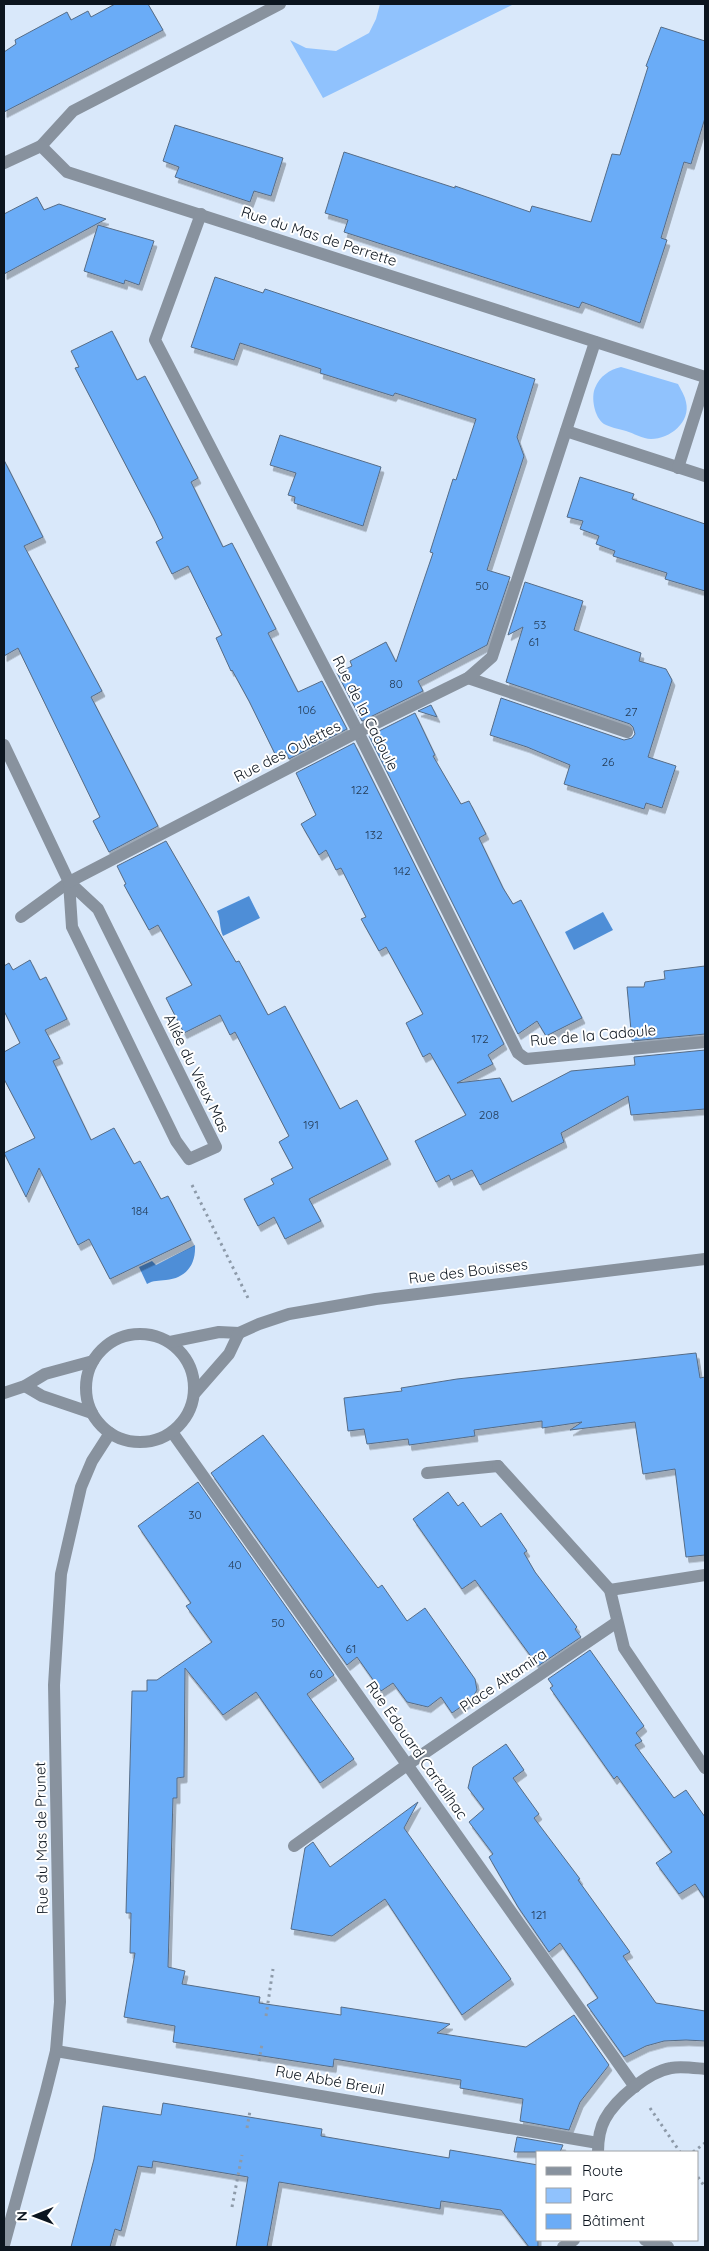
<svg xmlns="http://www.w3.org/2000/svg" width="709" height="2251" font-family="Quicksand,sans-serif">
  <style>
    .green { fill: #90c2fd }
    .water { fill: #4e8ed7 }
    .building { fill: #6bacf7; stroke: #566c86; filter: url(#shadow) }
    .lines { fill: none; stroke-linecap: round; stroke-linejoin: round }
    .path { stroke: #8d9aa9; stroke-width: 3; stroke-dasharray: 2.5 4; stroke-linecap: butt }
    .service { stroke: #88929e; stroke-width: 12 }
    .minor { stroke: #88929e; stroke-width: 12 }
    .tertiary { stroke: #88929e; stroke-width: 12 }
    .labels { text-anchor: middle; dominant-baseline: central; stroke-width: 4; stroke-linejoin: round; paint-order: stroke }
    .number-label { font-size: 12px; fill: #243b55 }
    .street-label { font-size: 15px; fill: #0c151f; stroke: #fff }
  </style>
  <defs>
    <filter id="shadow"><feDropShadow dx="3" dy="5.5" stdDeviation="0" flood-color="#0004"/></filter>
  </defs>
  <rect width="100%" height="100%" fill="#d9e8fa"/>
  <g class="green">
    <polygon points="380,4 514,4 323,98 290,40 306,48 336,51 369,33 376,19"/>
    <path d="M621,367L678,384C681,390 685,396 686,402C691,422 670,439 651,439C643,439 633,433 626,431C619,429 609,427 604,424C594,417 591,397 595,388C600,376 609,370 621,367Z"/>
  </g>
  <g class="water">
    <path d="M249,896L260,918L223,936C219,927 221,920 217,911Z"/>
    <polygon points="603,912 613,930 574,950 565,932"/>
    <path d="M195,1245C196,1265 186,1278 166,1280C158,1281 154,1280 147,1284L139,1267L152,1261L156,1265Z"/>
  </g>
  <g class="building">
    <polygon points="115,4 148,4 163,30 4,112 4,52 16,44 15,40 67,12 71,20 88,11 91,17"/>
    <polygon points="661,27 705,41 705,118 691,164 684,162 661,238 667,240 640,323 582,302 579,308 344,232 348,220 325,213 344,152 455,188 455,186 530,212 532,206 591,222 612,154 620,155 648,67 646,66"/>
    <polygon points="175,125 283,158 271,196 254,191 250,202 175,177 179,167 163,161"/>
    <polygon points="37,197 44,210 59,204 106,219 4,274 4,214"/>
    <polygon points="98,225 154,241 139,285 125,280 124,284 84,271"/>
    <polygon points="215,277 263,293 265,289 535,379 517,437 524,456 487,570 510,577 487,645 418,681 423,691 362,721 337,673 352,666 350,661 386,642 396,662 433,553 430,552 453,479 456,480 476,419 395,393 393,396 320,373 321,369 240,343 234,360 191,347"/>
    <polygon points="112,331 137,380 145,376 198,478 191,482 223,547 232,543 276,629 268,633 298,692 322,681 347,729 289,759 285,751 276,756 249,701 232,670 231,671 216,638 222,635 188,566 172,574 156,542 163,538 154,519 75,368 79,367 71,351"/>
    <polygon points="280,435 381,467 363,526 294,503 295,497 288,495 296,473 270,465"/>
    <polygon points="4,460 43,537 24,546 102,691 91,697 158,826 109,852 93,821 100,817 18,648 4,656"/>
    <polygon points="580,477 634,494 632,499 705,524 705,591 665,579 667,573 613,556 615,551 596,544 599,536 580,529 583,521 567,517"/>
    <polygon points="525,582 583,601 574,630 641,653 639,661 666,669 672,680 648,757 676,766 662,808 646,803 644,809 564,784 570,765 527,747 490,735 501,698 624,740 632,738 635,734 633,727 630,724 506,682 523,627 508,635"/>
    <polygon points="431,705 437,717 418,711"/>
    <polygon points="415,713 435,755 433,756 461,804 469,801 486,834 479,838 503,888 513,904 521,900 582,1018 546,1036 537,1021 518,1034 369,736"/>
    <polygon points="354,743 504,1044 488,1055 493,1064 457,1083 500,1078 512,1102 571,1071 635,1065 634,1057 705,1050 705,1109 631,1115 628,1096 561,1133 564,1142 480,1185 472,1170 451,1180 449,1175 436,1182 415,1141 466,1115 430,1053 423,1057 406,1023 423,1014 386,947 379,951 361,919 366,917 341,868 336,870 326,850 319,855 301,824 316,815 296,773"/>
    <polygon points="166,841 236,962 239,961 268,1015 285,1006 340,1109 357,1100 388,1159 309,1199 321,1221 285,1239 274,1217 258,1226 244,1199 274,1184 271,1179 293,1168 279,1142 289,1136 235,1032 230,1035 220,1015 184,1033 166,998 192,985 158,925 149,930 124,885 126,884 117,866"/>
    <polygon points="30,960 40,980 46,977 67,1019 45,1030 60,1058 53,1061 91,1140 114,1128 134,1164 140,1161 161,1199 168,1196 191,1240 110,1279 89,1239 78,1245 39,1168 26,1197 4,1153 35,1138 4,1079 4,1052 20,1043 4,1011 4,966 9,963 13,970"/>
    <polygon points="705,966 705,1034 632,1041 627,987 644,987 645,982 665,979 664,971"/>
    <polygon points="696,1353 700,1378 705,1377 705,1555 686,1557 675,1469 643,1474 635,1422 570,1430 582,1422 542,1428 542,1421 474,1430 475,1436 409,1445 408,1439 367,1444 364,1429 348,1431 344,1398 402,1391 401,1388 457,1379"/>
    <polygon points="263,1435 378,1588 382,1585 407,1621 425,1608 475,1679 477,1690 472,1699 452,1713 441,1697 428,1707 407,1702 393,1683 381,1691 357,1657 347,1665 211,1473"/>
    <polygon points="198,1482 334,1675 307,1694 354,1759 320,1783 256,1692 223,1715 185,1668 184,1777 177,1778 177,1798 173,1798 168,1967 185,1971 182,1984 260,1997 259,2003 341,2015 341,2007 450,2024 437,2033 526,2047 574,2015 609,2065 580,2102 569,2130 520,2121 523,2099 460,2088 461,2080 334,2059 333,2067 173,2042 175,2026 124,2017 135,1953 130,1953 131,1913 126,1913 132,1691 147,1691 147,1680 157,1680 212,1642 186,1606 191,1603 138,1526"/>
    <polygon points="448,1492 458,1506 463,1502 481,1527 501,1513 527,1551 524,1553 535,1572 577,1627 575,1629 581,1637 538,1666 475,1580 462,1589 413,1519"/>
    <polygon points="590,1650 644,1726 636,1733 642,1741 635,1745 674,1798 686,1790 705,1817 705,1899 695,1884 679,1894 656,1863 672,1852 617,1776 614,1779 550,1688 553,1686 548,1679"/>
    <polygon points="506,1744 524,1770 513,1778 539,1814 534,1818 580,1879 578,1880 630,1952 623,1956 656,2003 705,2011 705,2041 686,2040 664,2041 646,2046 624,2057 587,2005 598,1998 577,1967 560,1943 549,1952 518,1907 489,1857 493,1854 469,1822 484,1809 468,1788 473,1767"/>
    <polygon points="418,1802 404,1828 511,1979 462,2015 385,1899 332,1936 291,1929 305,1848 313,1842 330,1867"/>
    <polygon points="163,2103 322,2129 321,2136 449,2158 450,2150 538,2165 538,2247 529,2247 501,2210 441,2201 440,2209 279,2182 267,2247 236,2247 248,2177 153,2161 152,2168 138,2166 121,2231 115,2229 110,2247 71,2247 94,2159 103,2106 161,2115"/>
    <polygon points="517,2137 563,2145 560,2152 514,2152"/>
  </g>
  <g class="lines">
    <g class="path">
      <polyline points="192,1185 249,1300"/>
      <polyline points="266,2016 273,1969"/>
      <polyline points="259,2061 262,2044"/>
      <polyline points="650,2108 680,2152"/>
      <polyline points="247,2128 250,2111"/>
      <polyline points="693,2152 705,2143"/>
      <polyline points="698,2177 705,2187"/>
      <polyline points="232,2207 242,2155"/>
    </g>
    <g class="service">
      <polyline points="21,917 69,882"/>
      <polyline points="427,1473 498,1466"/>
    </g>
    <g class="minor">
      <polyline points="41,146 73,111 280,4"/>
      <polyline points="4,163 41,146 67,172 705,377"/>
      <polyline points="201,214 155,340 358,732 518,1053 526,1059 705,1042"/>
      <polyline points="566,431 705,476"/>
      <polyline points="678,468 705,383"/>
      <polyline points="468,678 627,732"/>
      <polyline points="4,745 69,882 98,909 216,1147 189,1159 176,1141 72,927 69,882"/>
      <polyline points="69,882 358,732 468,678 492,657 595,342"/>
      <polyline points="172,1432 635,2087"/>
      <polyline points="498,1466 610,1590 624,1648 705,1768"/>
      <polyline points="610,1590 705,1575"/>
      <polyline points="294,1846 407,1765 617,1622"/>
      <polyline points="56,2051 598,2143"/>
      <path d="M598,2152C598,2142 600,2128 605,2119C616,2099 648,2072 671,2068C681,2066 694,2068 705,2069"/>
      <polyline points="645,2240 668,2247"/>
      <polyline points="4,2245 46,2091 56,2051 60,2002 54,1685 61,1574 81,1487 92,1461 110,1433"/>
      <polyline points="563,2247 574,2240"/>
    </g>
    <g class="tertiary">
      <circle cx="140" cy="1388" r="54"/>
      <polyline points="170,1342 219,1332 239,1333 259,1324 289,1314 376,1299 705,1259"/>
      <polyline points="25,1386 42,1396 92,1413"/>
      <polyline points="4,1393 25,1386 45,1374 93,1361"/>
      <polyline points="194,1394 229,1354 239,1333"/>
    </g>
  </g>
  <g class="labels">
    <g class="number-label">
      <text x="482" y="585">50</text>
      <text x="540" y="624">53</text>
      <text x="534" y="641">61</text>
      <text x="396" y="683">80</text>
      <text x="307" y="709">106</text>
      <text x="631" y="711">27</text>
      <text x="608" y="761">26</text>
      <text x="360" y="789">122</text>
      <text x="374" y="834">132</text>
      <text x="402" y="870">142</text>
      <text x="480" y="1038">172</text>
      <text x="489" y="1114">208</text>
      <text x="311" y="1124">191</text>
      <text x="140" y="1210">184</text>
      <text x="195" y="1514">30</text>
      <text x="235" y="1564">40</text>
      <text x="278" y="1622">50</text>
      <text x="351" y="1648">61</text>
      <text x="316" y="1673">60</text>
      <text x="539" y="1914">121</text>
    </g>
    <g class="street-label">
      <text transform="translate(319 236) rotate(18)">Rue du Mas de Perrette</text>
      <text transform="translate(366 713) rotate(63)">Rue de la Cadoule</text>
      <text transform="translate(287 751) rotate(-27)">Rue des Oulettes</text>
      <text transform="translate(593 1035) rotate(-5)">Rue de la Cadoule</text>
      <text transform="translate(197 1073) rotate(64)">Allée du Vieux Mas</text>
      <text transform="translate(468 1271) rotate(-7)">Rue des Bouisses</text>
      <text transform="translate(503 1680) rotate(-34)">Place Altamira</text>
      <text transform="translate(417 1750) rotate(55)">Rue Édouard Cartailhac</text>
      <text transform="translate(41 1838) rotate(-91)">Rue du Mas de Prunet</text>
      <text transform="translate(330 2080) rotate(10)">Rue Abbé Breuil</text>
    </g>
  </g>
  <rect width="709" height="2251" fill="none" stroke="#0c151f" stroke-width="10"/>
  <rect x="536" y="2151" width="162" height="90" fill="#ffffff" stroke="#9ea1a5"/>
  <rect x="546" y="2167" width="25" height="8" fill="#88929e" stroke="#9ea1a5"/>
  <text x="582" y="2176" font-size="15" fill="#0c151f">Route</text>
  <rect x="546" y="2188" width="25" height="15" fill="#90c2fd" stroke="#9ea1a5"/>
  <text x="582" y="2201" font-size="15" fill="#0c151f">Parc</text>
  <rect x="546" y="2214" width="25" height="15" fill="#6bacf7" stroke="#9ea1a5"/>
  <text x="582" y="2226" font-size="15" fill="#0c151f">Bâtiment</text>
  <g transform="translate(35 2216) rotate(269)" stroke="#ffffff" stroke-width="4" paint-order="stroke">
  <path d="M0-4L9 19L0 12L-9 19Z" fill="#0c151f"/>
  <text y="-8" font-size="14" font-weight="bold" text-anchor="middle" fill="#0c151f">N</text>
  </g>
</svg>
